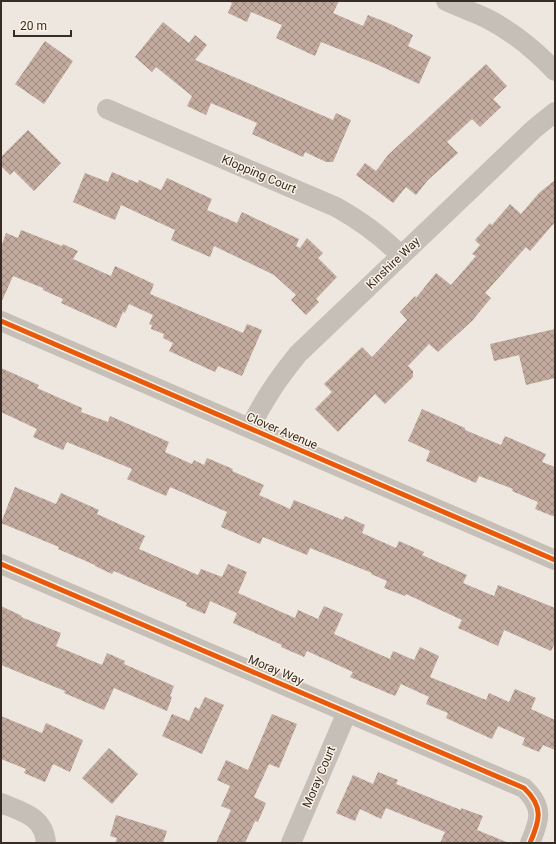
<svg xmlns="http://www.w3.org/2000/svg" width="556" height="844" font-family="Roboto,sans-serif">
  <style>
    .building { fill: url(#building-cross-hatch) }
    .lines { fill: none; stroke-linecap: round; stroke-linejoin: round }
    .minor { stroke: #c6bfb8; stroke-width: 20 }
    .cycleway-casing { stroke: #fbf2e5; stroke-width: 8 }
    .cycleway { stroke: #e8590c; stroke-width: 5 }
    .labels { text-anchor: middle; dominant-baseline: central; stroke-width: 3; stroke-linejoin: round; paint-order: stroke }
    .street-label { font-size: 12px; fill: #372c26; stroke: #fbf2e5 }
  </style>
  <defs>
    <pattern id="building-cross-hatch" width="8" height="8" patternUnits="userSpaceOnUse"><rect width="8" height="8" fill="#c2aa9f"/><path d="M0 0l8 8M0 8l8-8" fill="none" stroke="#9e8b81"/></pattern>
  </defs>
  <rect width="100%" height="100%" fill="#ede7df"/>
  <g class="building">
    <polygon points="227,1 339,1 333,13 363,26 368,15 388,23 413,35 408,46 431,57 419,84 376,64 321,42 315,56 276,38 282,25 251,12 247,22 228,13 232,3"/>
    <polygon points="163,22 189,43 195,35 207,45 195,60 333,120 336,113 351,120 333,162 326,162 305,152 303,157 252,134 257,123 211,103 206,115 187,106 192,96 156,67 152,72 135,57"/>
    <polygon points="45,41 73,61 44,104 15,84"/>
    <polygon points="486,64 507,86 493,99 501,107 480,127 472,119 447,142 458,153 428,180 416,195 406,187 393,203 356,175 365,163 376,171 388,155"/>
    <polygon points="28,130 61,163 34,191 14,171 10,175 1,166 1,157"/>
    <polygon points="112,172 138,183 139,180 161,190 167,178 212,199 207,210 237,223 242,212 299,239 296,246 300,248 307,238 323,253 318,258 337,277 316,299 319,302 306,315 291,300 296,295 274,275 214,246 210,257 171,240 175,230 121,205 115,220 73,202 85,173 108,182"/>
    <polygon points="555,180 555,222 530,251 526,247 485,293 491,298 472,321 438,352 429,344 408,366 413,371 413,377 385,404 375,394 338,432 315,409 332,392 324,384 362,347 372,357 407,320 400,312 415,296 416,298 436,273 451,285 476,256 472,254 480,245 475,240 490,223 492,225 510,204 521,214 539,193"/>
    <polygon points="21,230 62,246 63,244 78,251 73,259 111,276 115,266 154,284 150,294 243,333 247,324 262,330 242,376 218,366 215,372 169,351 173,343 163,338 164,334 151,329 152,325 149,324 153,315 129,304 125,313 123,312 116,328 61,303 63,299 43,290 43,288 13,276 1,303 1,247 6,233 18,238"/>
    <polygon points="555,329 555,378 526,385 519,355 494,361 490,344"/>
    <polygon points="1,368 39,385 37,388 82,408 81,412 108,422 110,416 169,442 165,452 192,464 194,460 204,465 207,458 233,469 232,471 264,485 259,495 290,509 294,500 343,520 345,516 365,525 362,533 396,548 399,541 424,552 422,555 467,575 463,583 494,596 498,585 555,608 555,643 551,651 504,630 498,646 458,628 462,620 406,594 405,596 384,588 387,581 371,574 372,573 310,548 307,555 263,537 260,544 221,527 227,512 170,487 166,496 127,479 132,469 67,442 63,450 33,437 37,429 1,412"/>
    <polygon points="422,409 465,428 465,430 501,445 505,436 546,454 542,462 555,467 555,517 535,509 538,502 512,491 513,489 479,476 476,483 426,461 430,451 408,441"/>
    <polygon points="15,487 56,504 61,493 99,510 97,514 145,536 139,549 198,575 201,569 222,577 228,564 247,572 238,593 295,618 298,610 318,619 324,606 343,614 334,634 390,659 393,651 414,660 420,647 439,656 430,677 486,700 489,693 509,702 515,689 536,698 531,709 555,720 555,750 543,745 539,752 522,745 525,738 498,726 492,739 446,718 448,713 426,704 429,697 401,684 395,696 350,677 353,672 307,651 304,657 281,647 282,645 233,623 237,613 210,601 205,614 186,606 187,603 114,571 112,574 95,566 95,565 58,549 59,547 1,523"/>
    <polygon points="1,606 22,616 21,617 61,633 56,646 102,665 107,653 125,661 124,664 174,686 170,696 172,697 167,711 114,688 104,710 64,693 65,691 1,665"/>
    <polygon points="205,697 224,705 202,754 162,736 172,714 189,721 195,707 199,709"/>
    <polygon points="272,714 297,724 279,768 269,764 254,797 266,803 258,822 255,821 245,843 216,843 231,810 221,806 230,786 217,780 226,760 248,770"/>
    <polygon points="1,716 42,733 46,723 83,740 70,772 53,764 45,782 24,773 26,769 1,759"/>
    <polygon points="109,748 138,774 112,804 82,778"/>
    <polygon points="378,772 398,780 396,784 461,810 461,808 483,816 477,830 509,843 440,843 445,832 386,808 381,819 360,809 355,821 336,813 353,775 373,784"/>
    <polygon points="116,815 167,831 163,843 115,843 117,838 110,836"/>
  </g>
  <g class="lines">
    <g class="minor">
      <path d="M446,1C459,7 473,12 486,18C512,31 535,50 555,71"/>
      <path d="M107,109L336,207C361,221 381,235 401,256"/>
      <polyline points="1,321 555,560"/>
      <path d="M250,428C264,399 278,379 298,354L534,129L555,112"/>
      <path d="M1,564L524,788C544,807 540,820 530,843"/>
      <path d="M1,803C22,812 44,816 46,843"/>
      <polyline points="291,843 347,712"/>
    </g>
    <g class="cycleway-casing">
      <g id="cycleway">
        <polyline points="1,321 555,560"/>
        <path d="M1,564L524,788C544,807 540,820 530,843"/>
      </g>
    </g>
    <use href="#cycleway" class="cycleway"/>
  </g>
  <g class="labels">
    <g class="street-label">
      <text transform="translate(259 174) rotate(23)">Klopping Court</text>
      <text transform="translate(393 263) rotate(-44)">Kinshire Way</text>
      <text transform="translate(282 431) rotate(23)">Clover Avenue</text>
      <text transform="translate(276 670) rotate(23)">Moray Way</text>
      <text transform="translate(319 777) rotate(-67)">Moray Court</text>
    </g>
  </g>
  <rect width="556" height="844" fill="none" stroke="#372c26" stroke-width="4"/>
  <path d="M14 30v6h57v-6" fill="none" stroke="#372c26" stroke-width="2"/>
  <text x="20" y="30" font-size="12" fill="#372c26" stroke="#fbf2e5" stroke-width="3" paint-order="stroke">20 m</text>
</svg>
